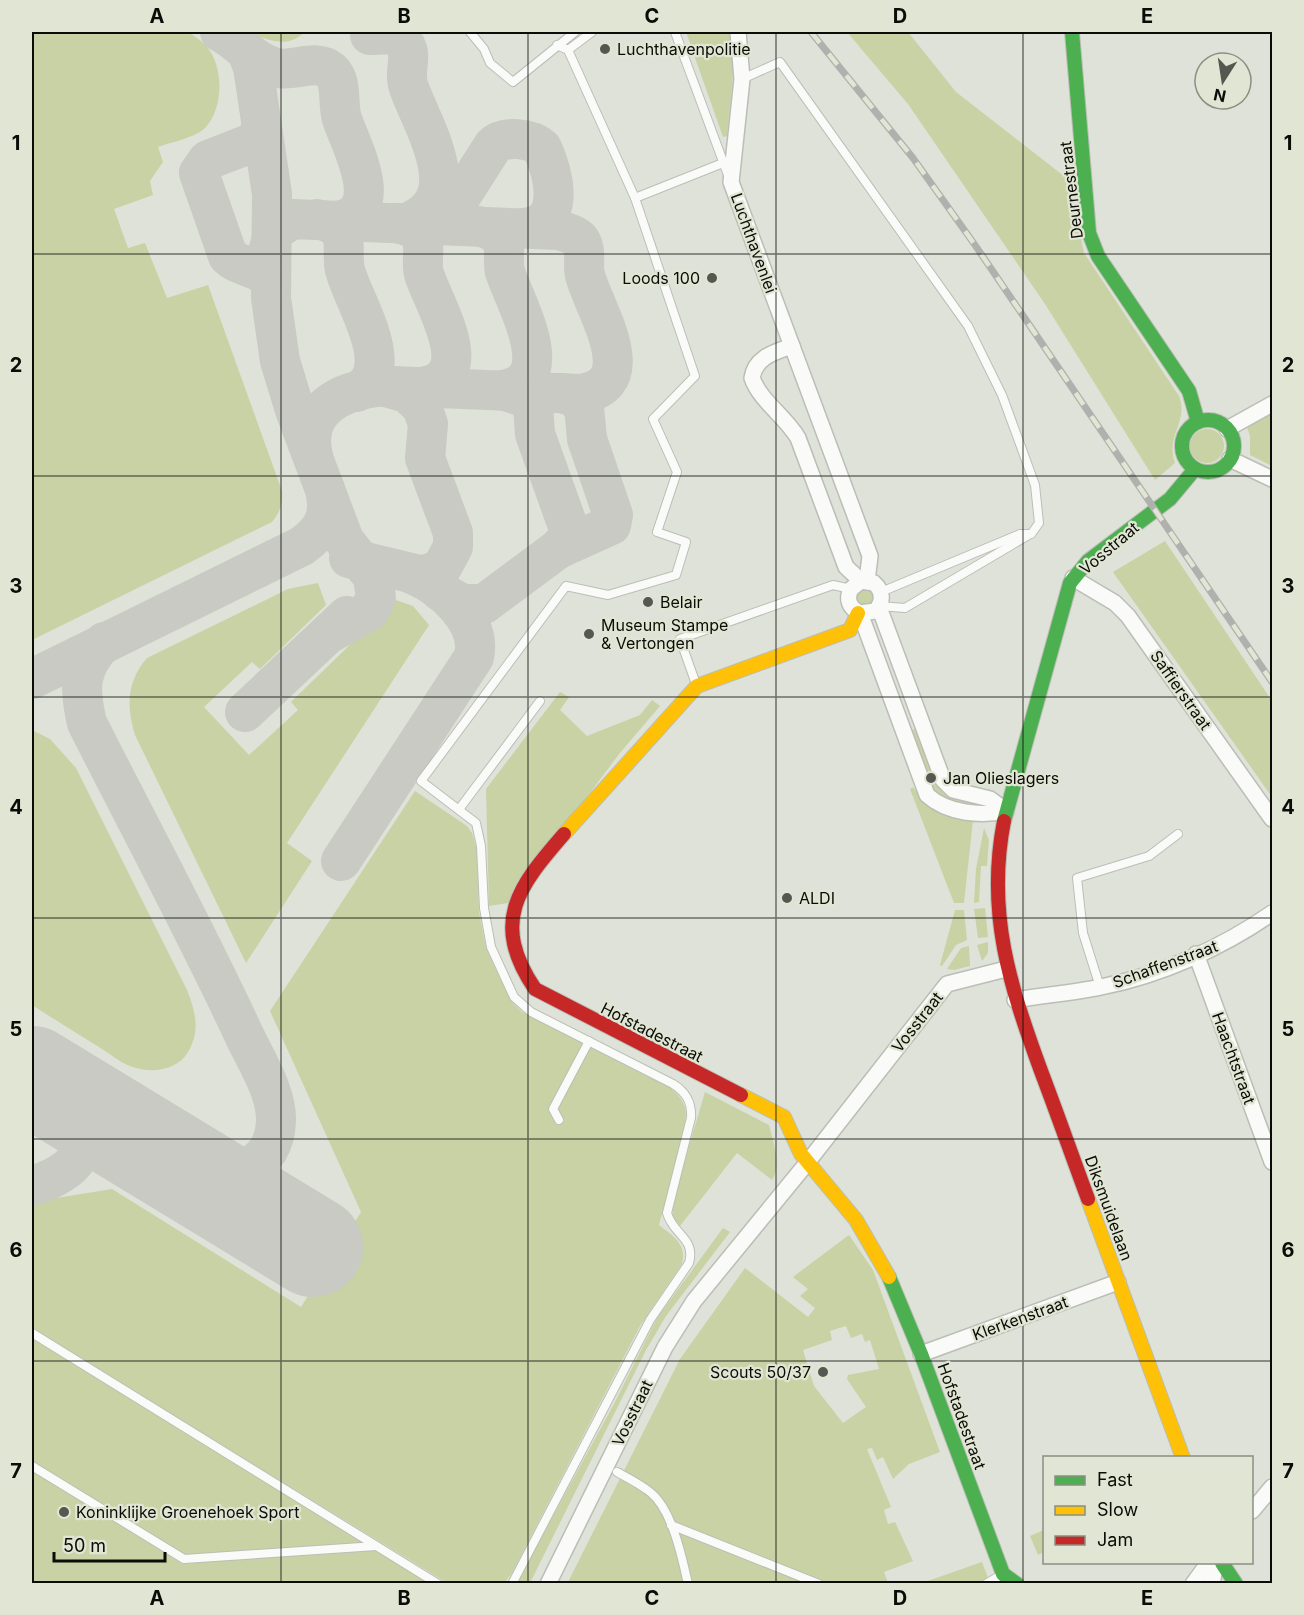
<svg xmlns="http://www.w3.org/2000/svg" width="1304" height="1615" font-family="Inter,sans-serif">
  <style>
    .green { fill: #c8d2a4; fill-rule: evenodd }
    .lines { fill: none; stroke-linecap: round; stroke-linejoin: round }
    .taxiway { stroke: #c8cac3; stroke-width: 40 }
    .runway { stroke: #c8cac3; stroke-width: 100 }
    .lane-casing { stroke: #bbbeb6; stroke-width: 10 }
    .street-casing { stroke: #bbbeb6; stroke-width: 18 }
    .fast-casing { stroke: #bbbeb6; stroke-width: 16 }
    .slow-casing { stroke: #bbbeb6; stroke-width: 16 }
    .jam-casing { stroke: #bbbeb6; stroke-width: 16 }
    .lane { stroke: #fafbf9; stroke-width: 8 }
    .street { stroke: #fafbf9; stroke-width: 15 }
    .fast { stroke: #4caf50; stroke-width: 14 }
    .slow { stroke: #ffc107; stroke-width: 14 }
    .jam { stroke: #c62828; stroke-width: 14 }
    .rail-casing { stroke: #b0b1ae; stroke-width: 7 }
    .rail { stroke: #e1e6d4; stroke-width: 4.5; stroke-dasharray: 14; stroke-linecap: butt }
    .grid { fill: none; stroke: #0b0c07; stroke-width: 1.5; stroke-opacity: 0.55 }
    .poi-dot { fill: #555750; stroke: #e1e6d4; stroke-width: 2 }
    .labels { text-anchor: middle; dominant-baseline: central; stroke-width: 4.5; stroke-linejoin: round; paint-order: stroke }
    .poi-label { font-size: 16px; fill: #0b0c07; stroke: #e1e6d4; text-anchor: start }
    .street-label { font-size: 16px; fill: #0b0c07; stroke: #e1e6d4 }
    .neatline { fill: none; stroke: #0b0c07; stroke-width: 2 }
    .grid-label { font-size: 20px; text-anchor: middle; font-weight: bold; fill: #0b0c07 }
  </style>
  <rect width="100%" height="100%" fill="#dfe2d8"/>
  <g class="green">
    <path d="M32,32H187C193,35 201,40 206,46C224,65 224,109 205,128C195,138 171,142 158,147L163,162L150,181L153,195L114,209L128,248L145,243L167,298L208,285L282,491C283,504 280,512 272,522L32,640Z"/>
    <path d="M249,32H304C289,49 266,40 249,32Z"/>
    <path d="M686,32H728C739,51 729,112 727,136L723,137Z"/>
    <path d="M847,32H908L956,92L1069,180L1084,253L1179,396C1189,423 1165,434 1175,463L1155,480L1045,304L908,104Z"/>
    <polygon points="1272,412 1272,466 1250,455 1250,436 1247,427"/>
    <circle cx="1207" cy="446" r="17"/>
    <polygon points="1165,541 1272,701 1272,797 1113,572"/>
    <path d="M318,583L326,605L260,669L252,662L204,707L249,755L298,710L291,702L396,600L413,606L429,625L287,843L312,861L246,963L135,735C126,706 127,681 147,658L288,589Z"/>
    <circle cx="865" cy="598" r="9"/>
    <polygon points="560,692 569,697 560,710 587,736 640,715 652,700 660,706 619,754 508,903 489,906 486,789"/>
    <polygon points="918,728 942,789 947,795 978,803 976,807 945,800 934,793 909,731"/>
    <path d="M32,730L50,739L76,768L187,990C195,1011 201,1030 188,1052C177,1071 150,1074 130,1066C119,1062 109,1053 99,1047C76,1033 54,1019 32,1005Z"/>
    <polygon points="913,787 922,799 973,820 964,903 954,903 910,789"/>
    <path d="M415,791L467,826L472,833L477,850L479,912L486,948L512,1002L522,1012L541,1022L668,1086C676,1092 682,1098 685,1108C690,1128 665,1201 659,1225C673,1236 687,1244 682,1264L640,1326L512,1573L504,1583H447L32,1328V1202L112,1189L301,1307L361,1212L270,1011Z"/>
    <polygon points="984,828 989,840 987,866 981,866 979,902 974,903 976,869"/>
    <polygon points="985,908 988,937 978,938 974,909"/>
    <polygon points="955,910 964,910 967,940 956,945 942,966 940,965"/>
    <polygon points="988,942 988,953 982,961 977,945"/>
    <polygon points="969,946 970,966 954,970 947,969 961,948"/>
    <path d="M705,1092L769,1125C773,1142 782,1164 772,1180L737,1153L680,1226L673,1217L672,1204Z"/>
    <polygon points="723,1228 730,1232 666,1316 646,1350 530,1583 516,1584 615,1402 657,1318"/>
    <path d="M849,1235L873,1270L940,1452L909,1464L893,1479L883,1457L877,1460L872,1448L867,1449L891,1507L884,1510L888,1524L895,1522L913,1561L884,1572L888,1583L567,1584L680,1359L745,1268L808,1317L815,1308L800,1296L808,1289L793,1277ZM846,1326L851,1338L862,1334L865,1342L870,1340L879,1369L848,1375L847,1379L866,1407L843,1423L814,1386L803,1350L832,1340L830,1331Z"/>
    <path d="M32,1338L430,1583H32ZM94,1509L184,1563L229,1560L183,1564Z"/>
    <polygon points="1044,1530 1044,1552 1038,1555 1030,1536"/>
    <polygon points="982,1562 988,1578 995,1583 919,1584"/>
  </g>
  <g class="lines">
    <g class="taxiway">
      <path d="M220,32C241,42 253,63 277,68C294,72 317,58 331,71C343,82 337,104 342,119C351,146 389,213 337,221"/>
      <path d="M370,35L394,34C420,52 401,66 409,88C423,127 467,194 413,220"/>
      <polyline points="247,52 253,67 272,194 271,298 280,361 295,410 344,540 373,577 376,598 369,611 328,634"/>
      <path d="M261,122V130L254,142L208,160L199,173L228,256C241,269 261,265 270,283"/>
      <path d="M317,219C327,221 336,225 341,233C346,243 342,258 345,270C354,304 399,368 357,392"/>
      <path d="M397,223C405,225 413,227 418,233C428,245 420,260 424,274C434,306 482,378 421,387"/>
      <path d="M423,225L439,222L449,215L493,146C504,135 531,138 542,148C554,175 567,225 523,228"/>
      <path d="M478,226C488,229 496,231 501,240C507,250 502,261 505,272C516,305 562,382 502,390"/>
      <path d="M251,267L266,259L274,231L292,219L559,230C565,232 574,234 579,239C588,249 582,264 585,275C594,310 645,384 581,394L392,386C348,387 301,405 313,456"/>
      <polyline points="502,390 524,397 533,406 535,434 569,529 567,540 558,549"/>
      <polyline points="349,558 423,576 441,569 453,547 453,533 425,458 428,424 422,407 407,393 382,386"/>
      <polyline points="440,591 462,604 484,604 558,549 611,525 613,515 587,439 584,407 574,397 562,393"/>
      <path d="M104,642C78,669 79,689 87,723C140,828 196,931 245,1037C257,1062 277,1093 276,1121C274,1171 231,1176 192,1173"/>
      <path d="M32,679L302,546C324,530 331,516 325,489"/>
      <polyline points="245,712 347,616"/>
      <path d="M341,861L474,657C482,622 444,588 414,575"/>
      <path d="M32,1186C73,1173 93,1154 79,1110L59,1094"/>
    </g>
    <polyline class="runway" points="32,1076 313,1247"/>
    <g class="lane-casing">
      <g id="lane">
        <polyline points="470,32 484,49 490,63 513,82 575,32"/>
        <polyline points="675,32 728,175"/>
        <polyline points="568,50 592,32"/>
        <polyline points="742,79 780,62 968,326 1002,395 1035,485 1039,523 1032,533 905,608 879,606"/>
        <polyline points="635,198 723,163"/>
        <polyline points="881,592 1020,534 1031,534"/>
        <polyline points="696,684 680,639 833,585 851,589"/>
        <polyline points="460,808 540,701"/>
        <polyline points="1100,987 1083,933 1077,878 1149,856 1178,834"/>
        <polyline points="559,1120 553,1109 589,1041"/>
        <polyline points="32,1333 438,1584"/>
        <polyline points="32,1466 184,1559 376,1546"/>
        <path d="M617,1472C628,1478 640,1484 650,1492C672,1509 682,1557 688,1584"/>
        <polyline points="671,1525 819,1584"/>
        <path d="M512,1584L650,1320L689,1263C696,1238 673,1235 667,1213L691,1118C692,1102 686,1092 673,1084L531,1012L514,997L491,947L484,908L481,846L476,823L421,781L566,586L608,595L676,575L686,542L657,532L677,472L653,419L695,376L635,198L568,50L557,45"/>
        <polyline points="986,1584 1001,1575"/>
      </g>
    </g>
    <g class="street-casing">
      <g id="street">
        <polyline points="738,32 742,79 731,182 870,556 867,581"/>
        <path d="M792,346C775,352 755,357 752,378C761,402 785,416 798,438L846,567L861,581L874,583C883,591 884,602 875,611L860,613"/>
        <polyline points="1227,429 1272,404"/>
        <polyline points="1230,459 1272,479"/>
        <polyline points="1073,578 1115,603 1128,616 1272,819"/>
        <polyline points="879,607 943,780 953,790 990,799 1006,811"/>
        <path d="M860,613L927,795C948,814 981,816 1006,811"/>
        <path d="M860,613C849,608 846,599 851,589L861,581"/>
        <polyline points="1196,954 1272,1162"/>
        <path d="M1015,1000C1043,995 1073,993 1101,987C1161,975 1222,948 1272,913"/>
        <polyline points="921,1354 1118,1282"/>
        <polyline points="1252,1511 1272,1487"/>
        <polyline points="548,1584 665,1347 694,1301 807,1163 947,984 1006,969"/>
        <polyline points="1193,1584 1209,1562"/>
        <polyline points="1212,1584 1216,1562"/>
      </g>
    </g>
    <g class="fast-casing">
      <g id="fast">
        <polyline points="1072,32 1089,233 1098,256 1189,391 1198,422"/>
        <circle cx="1208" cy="446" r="26"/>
        <polyline points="1004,821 1070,583 1088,561 1170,499 1195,469"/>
        <polyline points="889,1277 921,1354 1003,1574 1017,1584"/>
        <polyline points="1222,1563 1236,1584"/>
      </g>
    </g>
    <g class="slow-casing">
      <g id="slow">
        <polyline points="564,834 697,686 850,630 858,613"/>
        <polyline points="741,1095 784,1117 801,1154 856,1220 889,1277"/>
        <polyline points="1088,1199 1183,1458"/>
      </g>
    </g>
    <g class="jam-casing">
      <g id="jam">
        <path d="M1004,821C986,913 1010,986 1041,1071C1057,1113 1072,1156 1088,1199"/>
        <path d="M564,834C518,887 490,922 535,989L741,1095"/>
      </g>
    </g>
    <use href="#lane" class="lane"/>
    <use href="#street" class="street"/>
    <use href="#fast" class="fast"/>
    <use href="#slow" class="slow"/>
    <use href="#jam" class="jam"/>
    <g class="rail-casing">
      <polyline id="rail" points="811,32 913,158 975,245 1272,682"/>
    </g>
    <use href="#rail" class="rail"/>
  </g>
  <path class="grid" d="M281,32V1584M528,32V1584M776,32V1584M1023,32V1584M32,254H1272M32,476H1272M32,697H1272M32,918H1272M32,1139H1272M32,1361H1272"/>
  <g class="poi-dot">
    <circle cx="605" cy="49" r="6"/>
    <circle cx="712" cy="278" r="6"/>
    <circle cx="648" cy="602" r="6"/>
    <circle cx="589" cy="634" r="6"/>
    <circle cx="931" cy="778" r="6"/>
    <circle cx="787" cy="898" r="6"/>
    <circle cx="823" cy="1372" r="6"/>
    <circle cx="64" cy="1512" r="6"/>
  </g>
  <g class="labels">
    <g class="poi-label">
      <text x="617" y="49">Luchthavenpolitie</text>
      <text x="700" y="278" text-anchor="end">Loods 100</text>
      <text x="660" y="602">Belair</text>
      <text x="601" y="625">Museum Stampe<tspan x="601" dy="18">&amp; Vertongen</tspan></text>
      <text x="943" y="778">Jan Olieslagers</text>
      <text x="799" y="898">ALDI</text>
      <text x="811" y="1372" text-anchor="end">Scouts 50/37</text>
      <text x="76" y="1512">Koninklijke Groenehoek Sport</text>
    </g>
    <g class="street-label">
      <text transform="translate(1071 190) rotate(-97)">Deurnestraat</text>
      <text transform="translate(754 243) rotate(70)">Luchthavenlei</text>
      <text transform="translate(1109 548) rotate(-40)">Vosstraat</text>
      <text transform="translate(1181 690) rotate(55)">Saffierstraat</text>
      <text transform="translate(1165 964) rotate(-20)">Schaffenstraat</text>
      <text transform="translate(917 1022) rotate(-52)">Vosstraat</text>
      <text transform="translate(652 1032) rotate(27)">Hofstadestraat</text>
      <text transform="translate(1234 1058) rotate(70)">Haachtstraat</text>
      <text transform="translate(1109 1208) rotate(70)">Diksmuidelaan</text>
      <text transform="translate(1020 1318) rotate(-20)">Klerkenstraat</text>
      <text transform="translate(632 1413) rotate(-64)">Vosstraat</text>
      <text transform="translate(962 1416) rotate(70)">Hofstadestraat</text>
    </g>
  </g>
  <rect width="1304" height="1615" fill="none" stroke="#e1e6d4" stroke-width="66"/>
  <rect x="1043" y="1456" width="210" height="108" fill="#e1e6d4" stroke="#8b8f82" stroke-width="1.5"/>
  <rect x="1055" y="1476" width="30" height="9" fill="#4caf50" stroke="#8b8f82" stroke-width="1.5"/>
  <text x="1097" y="1486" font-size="18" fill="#0b0c07">Fast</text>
  <rect x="1055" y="1506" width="30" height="9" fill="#ffc107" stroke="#8b8f82" stroke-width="1.5"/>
  <text x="1097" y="1516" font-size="18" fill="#0b0c07">Slow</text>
  <rect x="1055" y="1536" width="30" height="9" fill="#c62828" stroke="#8b8f82" stroke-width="1.5"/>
  <text x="1097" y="1546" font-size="18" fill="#0b0c07">Jam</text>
  <g transform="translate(1223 81) rotate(192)"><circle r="28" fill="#e1e6d4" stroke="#8b8f82" stroke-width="1.5"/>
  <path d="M0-4.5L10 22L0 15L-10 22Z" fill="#555750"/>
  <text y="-9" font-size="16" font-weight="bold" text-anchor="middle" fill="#0b0c07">N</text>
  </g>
  <path d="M54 1552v9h111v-9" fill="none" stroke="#0b0c07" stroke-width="3"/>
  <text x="63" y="1552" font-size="18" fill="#0b0c07" stroke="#e1e6d4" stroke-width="4.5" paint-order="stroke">50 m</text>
  <rect x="33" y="33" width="1238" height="1549" class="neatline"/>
  <g class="grid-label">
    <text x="157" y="23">A</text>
    <text x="404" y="23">B</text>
    <text x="652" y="23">C</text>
    <text x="900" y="23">D</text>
    <text x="1147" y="23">E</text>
    <text x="16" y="150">1</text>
    <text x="1288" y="150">1</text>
    <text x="16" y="372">2</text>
    <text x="1288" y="372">2</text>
    <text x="16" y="593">3</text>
    <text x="1288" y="593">3</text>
    <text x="16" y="814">4</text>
    <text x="1288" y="814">4</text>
    <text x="16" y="1036">5</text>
    <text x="1288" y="1036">5</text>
    <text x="16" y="1257">6</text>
    <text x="1288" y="1257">6</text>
    <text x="16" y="1478">7</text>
    <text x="1288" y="1478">7</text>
    <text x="157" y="1605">A</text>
    <text x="404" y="1605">B</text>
    <text x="652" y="1605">C</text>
    <text x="900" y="1605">D</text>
    <text x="1147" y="1605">E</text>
  </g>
</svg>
